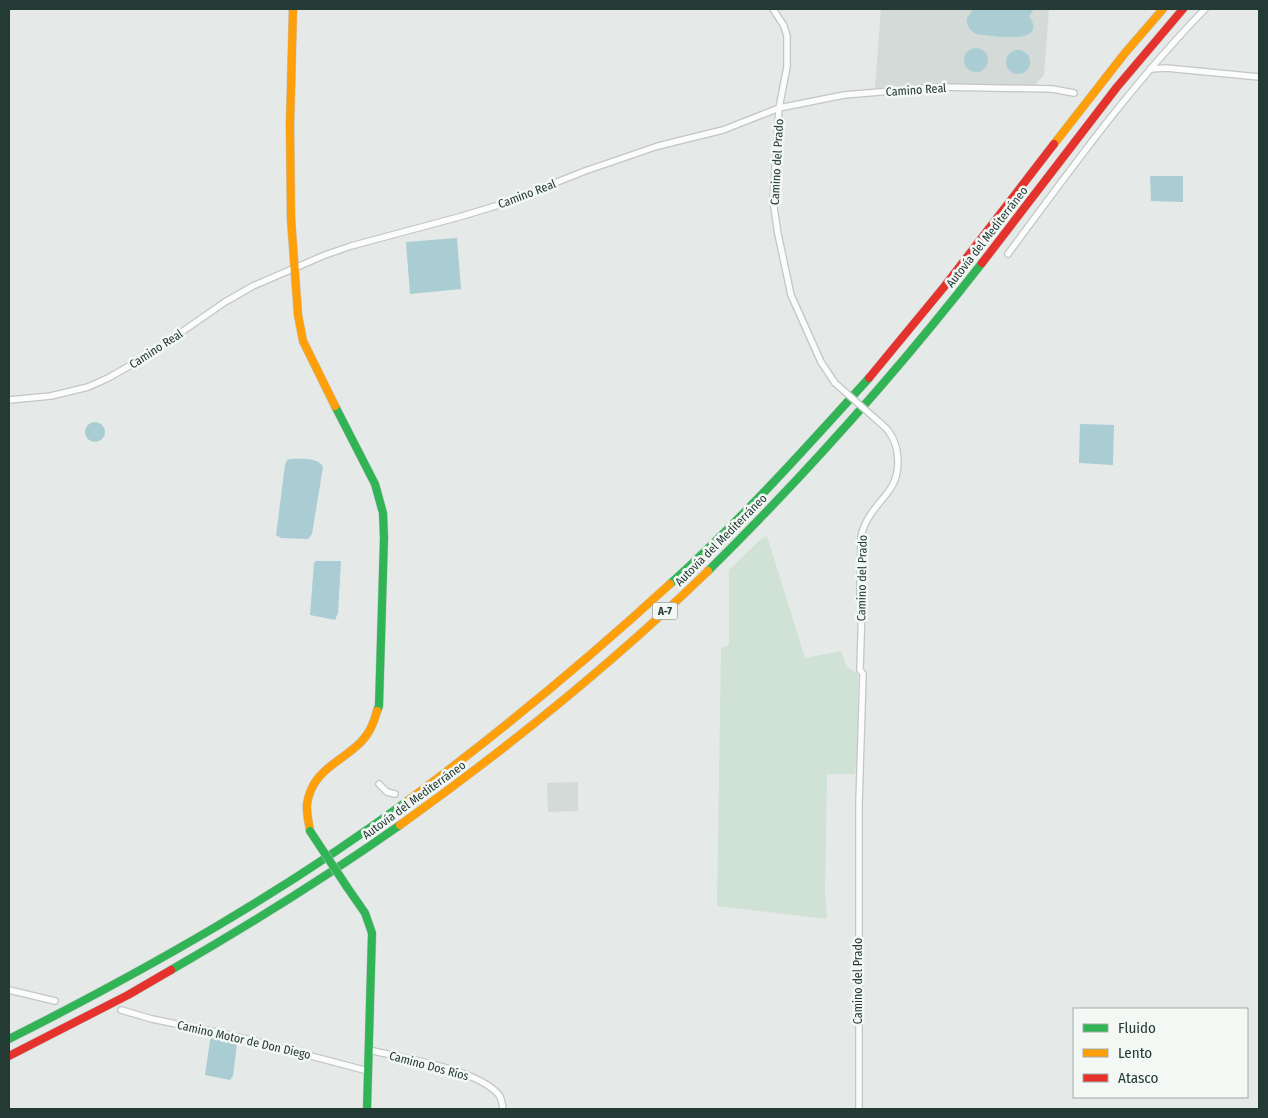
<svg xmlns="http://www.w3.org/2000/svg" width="1268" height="1118" font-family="'Fira Sans Condensed',sans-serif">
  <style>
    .built { fill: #d3dad7 }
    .green { fill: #d0e1d5 }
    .water { fill: #aaccd3 }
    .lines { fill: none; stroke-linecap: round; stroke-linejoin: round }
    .street-casing { stroke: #c2c6c4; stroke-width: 8 }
    .fast-casing { stroke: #c0c6c4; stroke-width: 9 }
    .slow-casing { stroke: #c0c6c4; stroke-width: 9 }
    .jam-casing { stroke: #c0c6c4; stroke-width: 9 }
    .street { stroke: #fbfcfb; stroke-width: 5.5 }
    .fast { stroke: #30b455; stroke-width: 8 }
    .slow { stroke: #ff9f0a; stroke-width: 8 }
    .jam { stroke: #e5322d; stroke-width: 8 }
    .street-bridge-casing { stroke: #c2c6c4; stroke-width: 8; stroke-linecap: butt }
    .fast-bridge-casing { stroke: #c0c6c4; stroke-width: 9; stroke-linecap: butt }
    .street-bridge { stroke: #fbfcfb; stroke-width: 5.5 }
    .fast-bridge { stroke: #30b455; stroke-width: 8 }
    .labels { text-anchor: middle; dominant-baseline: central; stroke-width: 5; stroke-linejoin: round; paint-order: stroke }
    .shield { fill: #f3f8f5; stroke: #62736f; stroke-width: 1 }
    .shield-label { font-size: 11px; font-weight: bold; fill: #243a35 }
    .street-label { font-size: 12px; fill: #243a35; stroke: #f3f8f5 }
  </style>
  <rect width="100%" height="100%" fill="#e5e9e7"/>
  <g class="built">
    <polygon points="881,9 1049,9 1044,75 1033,87 936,84 875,89"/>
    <polygon points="578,782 578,811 548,812 547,783"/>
  </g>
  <polygon class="green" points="767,536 805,658 841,651 847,667 858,674 858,744 855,774 827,774 825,894 827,916 826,919 717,906 721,650 721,648 727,646 729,643 729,570 760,540"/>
  <g class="water">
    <path d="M970,9H1034L1029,16C1050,47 989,35 976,34C969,30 966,25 967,18L972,11Z"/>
    <circle cx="976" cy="60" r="12"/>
    <circle cx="1018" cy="62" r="12"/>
    <polygon points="1150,176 1183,176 1183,202 1151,201"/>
    <polygon points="457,238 461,289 410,294 406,242"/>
    <circle cx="95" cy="432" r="10"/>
    <polygon points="1080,424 1114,425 1113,465 1079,463"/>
    <path d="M290,459C301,459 318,457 323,467L312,534L308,539L281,538L276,535L285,465L287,460Z"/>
    <polygon points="316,561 341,561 338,613 335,620 310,615 314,563"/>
    <polygon points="216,1037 232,1041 237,1044 233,1076 230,1080 205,1075 210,1041 211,1038"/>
  </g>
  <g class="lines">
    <g class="street-casing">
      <g id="street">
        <polyline points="773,9 784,26 787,36 787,67 779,108 773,201 778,234 791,295 821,362 835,383"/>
        <polyline points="1150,69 1166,68 1259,77"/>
        <path d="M1008,254C1070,170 1132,84 1205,9"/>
        <polyline points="9,400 51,396 88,387 108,378 147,356 225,302 253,286 325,255 351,246 459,217 499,205 585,171 658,146 723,130 779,108 844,95 940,87 1052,89 1074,93"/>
        <polyline points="379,784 387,792 395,794"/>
        <polyline points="9,990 55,1001"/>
        <polyline points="121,1010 152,1019 235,1036 368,1071"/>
        <path d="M369,1050C402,1058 478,1069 499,1095C502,1099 502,1104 503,1109"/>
        <path d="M859,1109V803L863,674L860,670L862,604L860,596L861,537C865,516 879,505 891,488C901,472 900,447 889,432C887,428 882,425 878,421"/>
      </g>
    </g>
    <g class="fast-casing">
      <g id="fast">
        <polyline points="335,406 375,484 383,513 384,538 379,706 377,711"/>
        <path d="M708,571C806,474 897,372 982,263"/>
        <path d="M670,584C741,520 805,449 869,378"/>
        <polyline points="347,887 365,913 372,933 367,1109"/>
        <path d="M171,970C249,925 326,877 400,825"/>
        <path d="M9,1039C148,969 284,892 410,799"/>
      </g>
    </g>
    <g class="slow-casing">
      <g id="slow">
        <polyline points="293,9 290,125 291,219 298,315 303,341 335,406"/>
        <polyline points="1054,144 1125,53 1163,9"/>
        <path d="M410,799C500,732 587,660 670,584"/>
        <path d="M400,825C509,747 612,664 708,571"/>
        <path d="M310,831C309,823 306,812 307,804C312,770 340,763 361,742C370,733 374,723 377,711"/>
      </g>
    </g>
    <g class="jam-casing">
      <g id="jam">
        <polyline points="982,263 1117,87 1183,9"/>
        <polyline points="869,378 944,287 1054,144"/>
        <polyline points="9,1056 128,995 171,970"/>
      </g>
    </g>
    <use href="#street" class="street"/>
    <use href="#fast" class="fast"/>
    <use href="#slow" class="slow"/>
    <use href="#jam" class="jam"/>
    <g class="street-bridge-casing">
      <polyline id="street-bridge" points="835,383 878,421"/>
    </g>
    <g class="fast-bridge-casing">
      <polyline id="fast-bridge" points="310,831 347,887"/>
    </g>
    <use href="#street-bridge" class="street-bridge"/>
    <use href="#fast-bridge" class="fast-bridge"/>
  </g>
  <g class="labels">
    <rect class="shield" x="652.5" y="602.5" width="25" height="17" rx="4"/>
    <g class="shield-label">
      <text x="665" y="611">A-7</text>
    </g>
    <g class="street-label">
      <text transform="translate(916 90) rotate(-4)">Camino Real</text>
      <text transform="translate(777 162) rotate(-87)">Camino del Prado</text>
      <text transform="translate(527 194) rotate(-21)">Camino Real</text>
      <text transform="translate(987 237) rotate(-52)">Autovía del Mediterráneo</text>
      <text transform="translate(156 349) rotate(-33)">Camino Real</text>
      <text transform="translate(721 540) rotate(-45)">Autovía del Mediterráneo</text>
      <text transform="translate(862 578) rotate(-89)">Camino del Prado</text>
      <text transform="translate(414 800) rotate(-36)">Autovía del Mediterráneo</text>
      <text transform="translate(858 981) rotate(-90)">Camino del Prado</text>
      <text transform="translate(244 1040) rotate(13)">Camino Motor de Don Diego</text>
      <text transform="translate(429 1066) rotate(15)">Camino Dos Ríos</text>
    </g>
  </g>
  <rect width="1268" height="1118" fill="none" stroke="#243a35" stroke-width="20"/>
  <rect x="1073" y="1008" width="175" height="90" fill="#f3f8f5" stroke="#a0aca8"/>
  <rect x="1083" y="1024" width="25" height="8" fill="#30b455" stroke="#a0aca8"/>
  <text x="1118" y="1033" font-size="15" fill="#243a35">Fluido</text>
  <rect x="1083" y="1049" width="25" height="8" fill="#ff9f0a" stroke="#a0aca8"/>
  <text x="1118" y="1058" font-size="15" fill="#243a35">Lento</text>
  <rect x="1083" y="1074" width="25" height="8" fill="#e5322d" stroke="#a0aca8"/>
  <text x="1118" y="1083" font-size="15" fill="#243a35">Atasco</text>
</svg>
